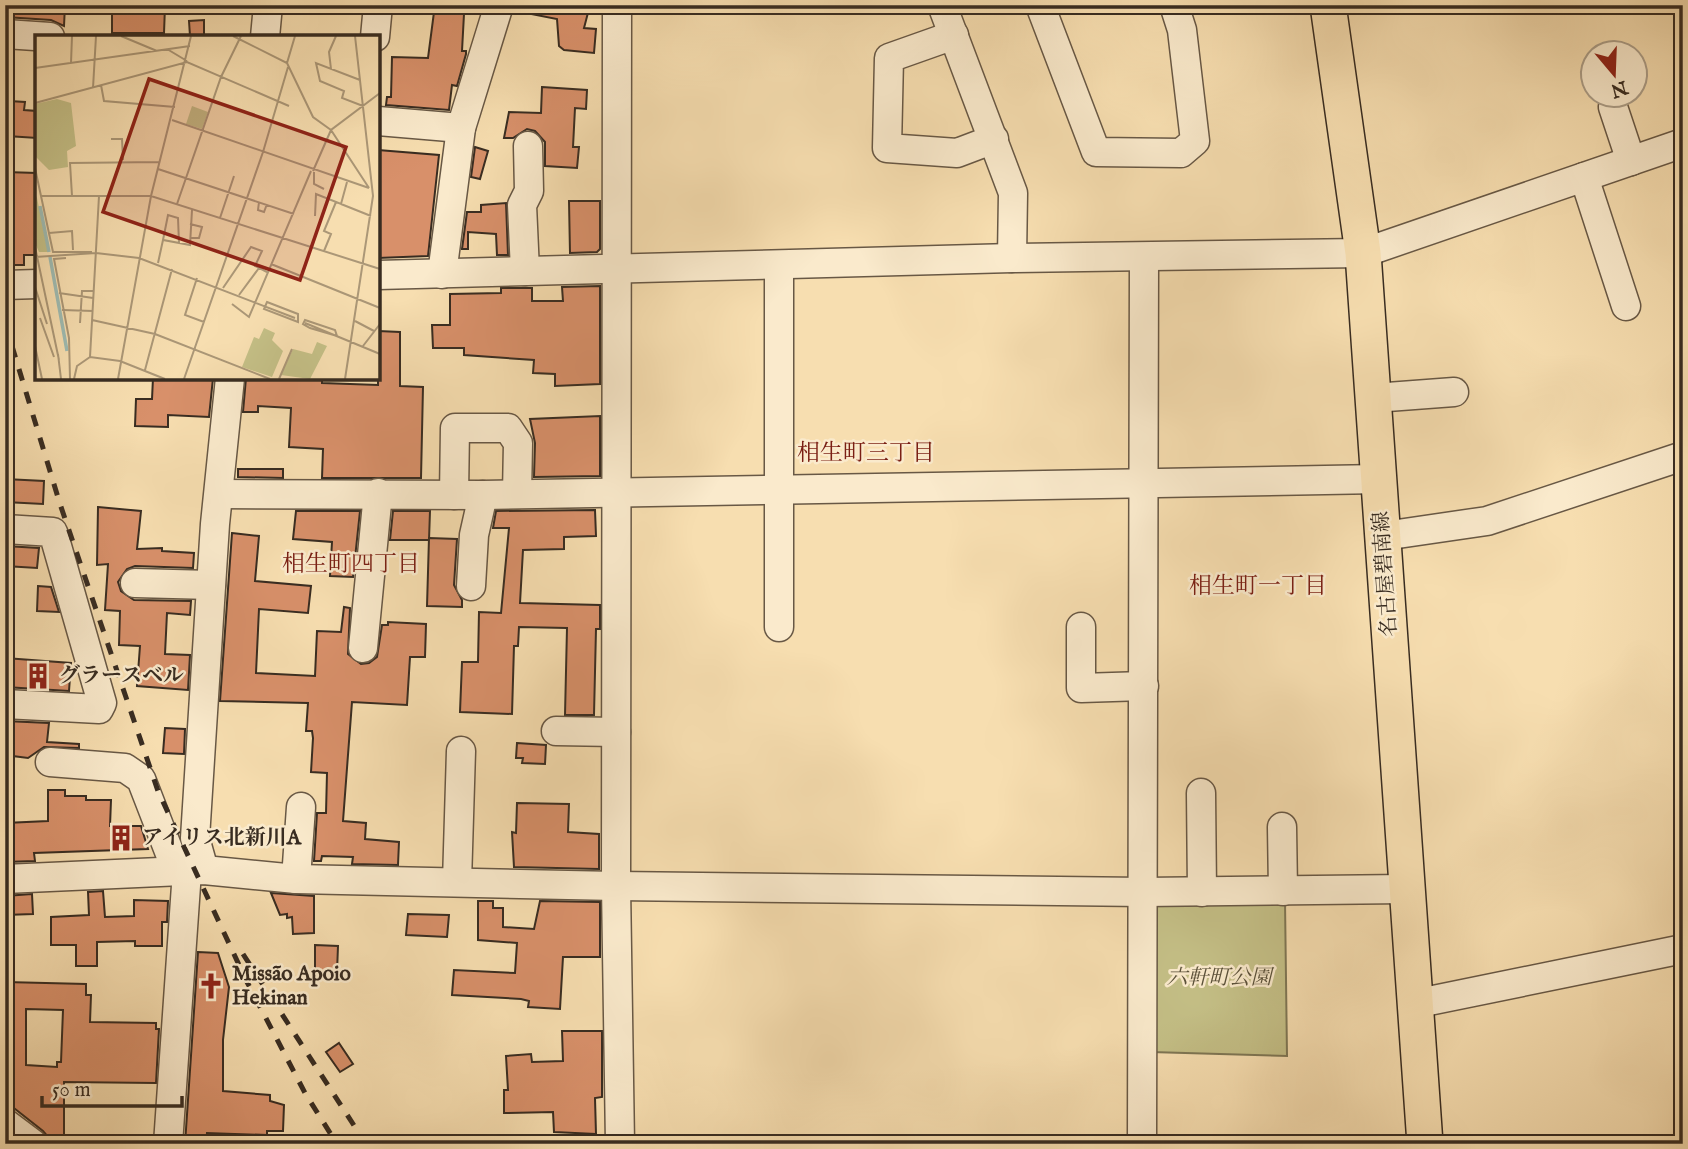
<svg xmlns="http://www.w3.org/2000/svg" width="1688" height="1149" font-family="'IM FELL English','Noto Serif JP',serif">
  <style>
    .green { fill: #c4bf86; stroke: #7e7654; stroke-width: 2 }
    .building { fill: #d8906a; stroke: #382c21; stroke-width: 2; fill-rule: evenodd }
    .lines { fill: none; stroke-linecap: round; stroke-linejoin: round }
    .minor-casing { stroke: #685845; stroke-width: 31 }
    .major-casing { stroke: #382c21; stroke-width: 38 }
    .minor { stroke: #faeacc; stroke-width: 28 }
    .major { stroke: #f7deb0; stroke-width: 35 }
    .rail { stroke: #382c21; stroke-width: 5; stroke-dasharray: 12 12; stroke-linecap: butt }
    .labels { text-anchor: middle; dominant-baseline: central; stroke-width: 5; stroke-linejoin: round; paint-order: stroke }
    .street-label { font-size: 21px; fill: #382c21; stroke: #faeacc }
    .poi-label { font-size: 21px; font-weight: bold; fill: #382c21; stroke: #faeacc; text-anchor: start }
    .park-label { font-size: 21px; font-style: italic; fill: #5b513a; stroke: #faeacc }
    .neighbourhood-label { font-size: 23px; fill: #7a1f14; stroke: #faeacc }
    .inset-river { fill: none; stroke: #9ebbb2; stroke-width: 3.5 }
    .inset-road { fill: none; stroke: #ab9777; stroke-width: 2 }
    .view { fill: #8f2418; fill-opacity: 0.15; stroke: #8f2418; stroke-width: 3.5 }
    .inset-edge { fill: none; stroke: #382c21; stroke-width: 3.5 }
  </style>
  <rect width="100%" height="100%" fill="#f7deb0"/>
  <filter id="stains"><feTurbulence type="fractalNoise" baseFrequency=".00286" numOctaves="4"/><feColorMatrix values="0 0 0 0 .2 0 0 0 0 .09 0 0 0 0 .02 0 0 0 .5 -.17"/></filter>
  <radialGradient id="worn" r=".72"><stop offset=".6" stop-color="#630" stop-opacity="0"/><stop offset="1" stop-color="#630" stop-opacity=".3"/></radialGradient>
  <polygon class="green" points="1285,901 1287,1056 1151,1052 1151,905"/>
  <g class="building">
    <polygon points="5,5 65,5 64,26 51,20 5,17"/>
    <polygon points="527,5 590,5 584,28 596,29 594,53 564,50 559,46 557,19 526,13"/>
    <polygon points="112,6 165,6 164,33 112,33"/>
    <polygon points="434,12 464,14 462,51 466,51 466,54 457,86 452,85 449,110 386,105 387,97 391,97 392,57 428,58"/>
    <polygon points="204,20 204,36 190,36 189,21"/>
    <polygon points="542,87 587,90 586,109 575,108 573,147 579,147 577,168 545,166 545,142 535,131 527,129 513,138 504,138 509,112 541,113"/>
    <polygon points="9,101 25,102 24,110 37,111 37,138 7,136"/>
    <polygon points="475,147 488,151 480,179 471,177"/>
    <polygon points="378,150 439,155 428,256 378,258"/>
    <polygon points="5,172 37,173 37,255 24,255 24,265 7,265"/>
    <polygon points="569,201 600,201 600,249 597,252 570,253"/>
    <polygon points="506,203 508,255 497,255 496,234 468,232 468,249 462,249 467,212 481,212 481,205"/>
    <polygon points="600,286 600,384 555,386 555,374 533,373 534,360 464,355 464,348 433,348 432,325 450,325 450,294 501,293 501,288 532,288 532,301 563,301 562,287"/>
    <polygon points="378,331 400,332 400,386 423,387 421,478 322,478 323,449 289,447 291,408 258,406 258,412 243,412 246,378 322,378 322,383 378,385"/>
    <polygon points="153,378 213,378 209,417 168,415 168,427 135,426 136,399 152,399"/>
    <polygon points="600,416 600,476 534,477 535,443 530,419"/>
    <polygon points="238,469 283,469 283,478 238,477"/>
    <polygon points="5,479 44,481 43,504 5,502"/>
    <polygon points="98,507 141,511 137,549 162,548 162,551 194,553 193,568 135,566 127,569 118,582 121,591 134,600 191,601 190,615 167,613 165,654 190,655 188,690 137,686 140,646 119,645 120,611 105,610 108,564 97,565"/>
    <polygon points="595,510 596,536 564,537 564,549 523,550 520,603 600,605 600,629 596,629 594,715 565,715 567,628 519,627 518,646 514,646 512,714 460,712 462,662 478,662 479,612 501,613 509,528 493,528 496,511"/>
    <polygon points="296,511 360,511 353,577 330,576 332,542 293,539"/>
    <polygon points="393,511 430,511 429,540 390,540"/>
    <polygon points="232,533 259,536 255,581 311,586 308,613 259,609 256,673 315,676 317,631 341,632 344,607 350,608 348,654 361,664 369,663 377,657 382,625 388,625 388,622 426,624 425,657 410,657 407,705 352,702 343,821 366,823 365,839 399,842 398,865 352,864 353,857 322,856 321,861 314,861 317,813 326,813 327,773 311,772 313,738 312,731 306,731 308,703 220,701"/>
    <polygon points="429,538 457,539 454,585 462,600 462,607 427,606"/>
    <polygon points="5,546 39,548 37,568 5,566"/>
    <polygon points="38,586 51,587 59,612 37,611"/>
    <polygon points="5,658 71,663 69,691 5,687"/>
    <polygon points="5,721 49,723 47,742 79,744 79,748 44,747 28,758 5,755"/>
    <polygon points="165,728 185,729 184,754 163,753"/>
    <polygon points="517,743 546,745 545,764 522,763 523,758 516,758"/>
    <polygon points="48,790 65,790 65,796 86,796 86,800 111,800 110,826 141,826 148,849 34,853 35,861 5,862 5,823 48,821"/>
    <polygon points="517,803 569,804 568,832 599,834 599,869 514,867 512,832 516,833"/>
    <polygon points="103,891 105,917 134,916 134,900 168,901 167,922 162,922 162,946 135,946 135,941 97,942 97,966 76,966 76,945 51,945 51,917 89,915 88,892"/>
    <polygon points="271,893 314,896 314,933 293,934 292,917 287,918 287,914 280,915"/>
    <polygon points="32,894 33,914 5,915 5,896"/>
    <polygon points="478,901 493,901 493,908 503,908 503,927 534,929 540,901 600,902 600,957 563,957 560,1009 528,1007 529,1001 521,999 452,995 454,970 515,973 517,943 478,940"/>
    <polygon points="408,914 449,915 447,937 406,935"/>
    <polygon points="315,945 338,946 337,972 315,971"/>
    <polygon points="198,952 218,953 229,987 223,1040 223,1091 270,1095 270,1101 284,1105 283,1131 267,1131 267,1135 207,1133 206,1144 185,1144"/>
    <path d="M5,982L86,984V995H91L90,1022L156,1023V1029H159L156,1083L64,1082V1144H54L43,1131L5,1101L8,1009H5ZM26,1009L63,1010L61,1062H57V1067L26,1065Z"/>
    <polygon points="562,1031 602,1031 602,1097 595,1098 596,1134 554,1132 553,1112 504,1113 504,1090 508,1090 506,1056 531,1054 532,1062 563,1061"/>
    <polygon points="339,1043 353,1064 340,1072 326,1052"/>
  </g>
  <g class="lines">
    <g class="minor-casing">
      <g id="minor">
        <polyline points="617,5 616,886 620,1144"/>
        <polyline points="942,5 1013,193 1012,258"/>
        <polyline points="1040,5 1096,152 1181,153 1195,141 1182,30 1174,5"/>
        <polyline points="5,34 50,37"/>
        <polyline points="954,35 889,58 887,148 957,153 994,139"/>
        <polyline points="265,37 268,5"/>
        <polyline points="375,37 378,5"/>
        <polyline points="1613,107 1631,161"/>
        <polyline points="378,121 461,128 499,5"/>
        <polyline points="1584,177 1626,306"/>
        <polyline points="779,266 779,627"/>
        <polyline points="525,271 522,205 529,191 528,146"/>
        <polyline points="442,274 461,128"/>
        <polyline points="378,275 1012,258 1363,253 1683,143"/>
        <polyline points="5,285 37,284"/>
        <polyline points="1374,398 1454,392"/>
        <polyline points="219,494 483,495 1380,479"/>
        <polyline points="454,495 455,428 508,428 518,443 517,494"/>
        <polyline points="5,529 53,532 102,703 99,709 5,704"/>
        <polyline points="1384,536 1487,521 1683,456"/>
        <polyline points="135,583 211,585"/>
        <polyline points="471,586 474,535 483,495"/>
        <polyline points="1081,627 1081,688 1144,686"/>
        <polyline points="363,648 378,493"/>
        <polyline points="556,731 616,732"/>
        <polyline points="50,762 125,768 141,779 177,872"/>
        <polyline points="1201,793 1202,892"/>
        <polyline points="1282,827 1283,891"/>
        <polyline points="204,870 195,838 215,524 230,378"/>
        <polyline points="5,879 204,870 296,879 616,886 1144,892 1406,889"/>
        <polyline points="296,879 301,807"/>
        <polyline points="457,882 461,751"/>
        <polyline points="1414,1004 1683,949"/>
        <polyline points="5,1123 33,1144"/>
        <polyline points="168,1144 187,871"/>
        <polyline points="1142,1144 1144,259"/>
      </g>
    </g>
    <g class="major-casing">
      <polyline id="major" points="1328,5 1363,253 1425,1144"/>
    </g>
    <use href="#minor" class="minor"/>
    <use href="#major" class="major"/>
    <g class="rail">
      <polyline points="5,323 60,504 158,791 246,980 305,1093 337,1144"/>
      <polyline points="243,954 366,1144"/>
    </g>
  </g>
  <defs>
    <g id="building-bare" transform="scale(2.1)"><path d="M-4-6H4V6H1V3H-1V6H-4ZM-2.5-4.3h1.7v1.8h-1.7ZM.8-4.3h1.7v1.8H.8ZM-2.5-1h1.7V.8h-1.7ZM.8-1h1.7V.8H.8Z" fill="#8f2418" stroke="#faeacc" stroke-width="2.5" paint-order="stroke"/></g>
    <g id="church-bare" transform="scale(2.1)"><path d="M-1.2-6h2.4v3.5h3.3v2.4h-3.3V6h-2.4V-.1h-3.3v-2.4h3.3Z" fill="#8f2418" stroke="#faeacc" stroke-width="2.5" paint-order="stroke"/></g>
  </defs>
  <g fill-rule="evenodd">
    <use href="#building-bare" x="38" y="676"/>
    <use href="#building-bare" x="121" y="838"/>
    <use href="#church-bare" x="211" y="986"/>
  </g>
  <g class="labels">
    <g class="street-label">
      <text transform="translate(1386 574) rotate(-94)">名古屋碧南線</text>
    </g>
    <g class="poi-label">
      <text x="59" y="676">グラースベル</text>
      <text x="142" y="838">アイリス北新川A</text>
      <text x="232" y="974">Missão Apoio<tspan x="232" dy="24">Hekinan</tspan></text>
    </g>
    <g class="park-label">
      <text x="1219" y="978">六軒町公園</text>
    </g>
    <g class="neighbourhood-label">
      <text x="866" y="453">相生町三丁目</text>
      <text x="351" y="564">相生町四丁目</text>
      <text x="1258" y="586">相生町一丁目</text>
    </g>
  </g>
  <g transform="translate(35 35)">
    <rect width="345" height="345" fill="#f7deb0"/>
    <path d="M22,64L36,68L41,111L32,116L33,132L14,135L0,121V69ZM157,71L173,77L167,94L151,89ZM0,159L2,163L13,217H4L0,208ZM229,293L240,298L237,305L248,316L237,342L207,332L219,302L224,304ZM282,307L292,311L275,344L246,340L258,314L277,319Z" fill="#c4bf86"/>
    <path class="inset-river" d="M5,171L14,217M15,222L32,316"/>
    <path class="inset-road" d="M86,1L122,16M198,1L252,28L278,82L296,95M132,14L152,26M36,28L37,1M252,28L260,1M0,33L155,11M296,34L294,17L301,1M325,45L281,28L285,46L309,56L307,63L328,71M66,50L69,66L140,72M58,53L61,1M0,68L152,27L254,71M137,85L334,153M296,95L334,153M76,104H87L88,125M0,133L18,217H57M123,134L259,179M278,136L296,95L345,58M279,137V149L289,154M6,161H116L345,234M37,161L35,128L125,127M224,167L223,175L229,177L232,169M142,169L186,42L206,1M306,169L336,181M280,181L281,159L306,169L312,147M185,183L199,141M155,189L167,192L164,203H155M14,198L37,196L38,215M128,205L133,180L143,183L144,208M0,212L24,325M289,216L296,199L289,196L301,167M0,222L61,218L104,223L260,283M31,223L19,224L34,303L35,344M123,228L128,205L155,210L157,175M236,229L345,273M162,243L150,280L169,287M0,252L12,289M188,253L216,212L227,216L220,231L232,237M24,258L58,263M204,260L224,233M232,267L263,279V287L229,274ZM197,269L214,282L276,136M27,275L58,276M5,283L19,322M57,285L120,299L235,344M270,285L300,295L302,301L275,293L268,289ZM320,286L339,296M45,288L47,256H59M270,288L345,319M0,311L7,344M328,311L345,289M23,319L26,344M55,322L64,161M110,335L137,234M39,344L42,331L55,322L85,326L130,344M83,344L116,161L156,1M149,344L228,117L253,32M244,344L257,314M310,344L338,161L320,1"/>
    <path class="view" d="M114,44L311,112L265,245L68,177Z"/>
    <rect width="345" height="345" class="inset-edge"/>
  </g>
  <rect width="1688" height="1149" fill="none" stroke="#f7deb0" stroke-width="28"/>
  <rect x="7" y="7" width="1674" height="1135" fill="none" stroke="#382c21" stroke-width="3.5"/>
  <rect x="14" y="14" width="1660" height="1121" fill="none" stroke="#382c21" stroke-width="2"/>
  <g transform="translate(1614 74) rotate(161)"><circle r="33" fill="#faeacc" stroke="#ac9e88" stroke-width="2"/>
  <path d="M0-5L12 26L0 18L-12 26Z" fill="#8f2418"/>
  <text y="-10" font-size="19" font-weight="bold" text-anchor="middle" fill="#382c21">N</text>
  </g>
  <path d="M42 1096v10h140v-10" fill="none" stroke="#382c21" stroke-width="3.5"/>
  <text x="52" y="1096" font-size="21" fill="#382c21" stroke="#faeacc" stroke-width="5" paint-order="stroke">50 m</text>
  <rect width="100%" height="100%" filter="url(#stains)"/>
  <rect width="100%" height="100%" fill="url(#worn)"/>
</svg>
